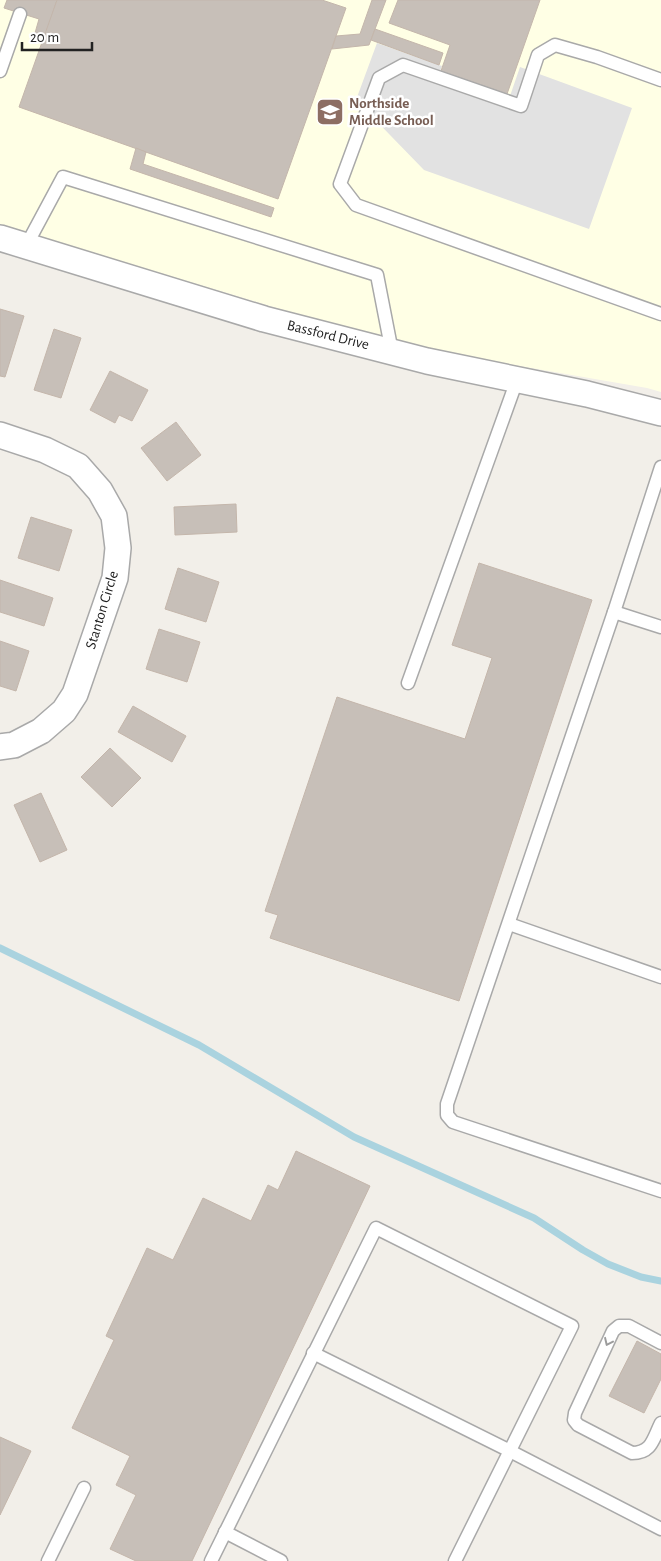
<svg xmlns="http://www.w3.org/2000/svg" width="661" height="1561" font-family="'Alegreya Sans',sans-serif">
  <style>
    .education { fill: #ffffe5 }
    .parking { fill: #e2e2e2 }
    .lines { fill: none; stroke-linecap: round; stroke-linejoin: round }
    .stream { stroke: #aad3df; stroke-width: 7 }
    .building { fill: #c7bfb8; stroke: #c4b6ab }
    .service-casing { stroke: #a9a9a9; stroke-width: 15 }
    .minor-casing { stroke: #a9a9a9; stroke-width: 28 }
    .service { stroke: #fff; stroke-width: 12 }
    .minor { stroke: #fff; stroke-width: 25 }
    .oneway { stroke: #9c9c9c }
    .labels { text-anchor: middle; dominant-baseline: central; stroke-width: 5; stroke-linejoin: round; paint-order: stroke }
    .education-label { font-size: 15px; font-weight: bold; fill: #785e54; stroke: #fff; text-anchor: start }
    .street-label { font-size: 15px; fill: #222; stroke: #fff }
  </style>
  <rect width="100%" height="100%" fill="#f2efe9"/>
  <polygon class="education" points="0,0 661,0 661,392 647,388 439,352 360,333 0,225"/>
  <polygon class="parking" points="377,43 442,66 440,72 510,96 520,67 632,108 589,229 424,170 356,100"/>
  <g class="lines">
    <polyline class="stream" points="0,948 199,1045 354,1137 534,1218 583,1250 608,1264 641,1277 661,1281"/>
  </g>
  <g class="building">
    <polygon points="7,0 57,0 45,36 35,33 39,19 4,8"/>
    <polygon points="57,0 322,0 346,8 278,199 19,107"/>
    <polygon points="372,0 386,0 369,45 332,49 336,36 360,34"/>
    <polygon points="398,0 540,0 507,94 441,71 450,45 389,23"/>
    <polygon points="375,29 443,53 439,65 371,40"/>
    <polygon points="136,148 146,152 143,164 274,208 271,217 130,169"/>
    <polygon points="0,309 24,316 5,377 0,376"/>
    <polygon points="54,329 81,338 61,398 34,390"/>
    <polygon points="110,371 148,390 132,421 119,415 115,423 90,410"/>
    <polygon points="176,422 201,455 167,481 141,448"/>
    <polygon points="236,504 237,532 175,535 174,507"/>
    <polygon points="31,517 72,530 59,571 18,558"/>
    <polygon points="479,563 592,600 459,1001 270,938 278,915 265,911 337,697 465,739 492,658 452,645"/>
    <polygon points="178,568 219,582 206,622 165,609"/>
    <polygon points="0,580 53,598 44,626 0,612"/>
    <polygon points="159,629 200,642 187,682 146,669"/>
    <polygon points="0,641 29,651 16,691 0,686"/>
    <polygon points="133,706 186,736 172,762 118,732"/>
    <polygon points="110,748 141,778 112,807 81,777"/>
    <polygon points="41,793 67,850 40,862 14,805"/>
    <polygon points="296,1151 370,1186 192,1561 136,1561 110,1549 136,1495 116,1485 130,1456 72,1428 114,1340 106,1336 147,1248 173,1260 203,1198 251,1221 268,1185 278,1190"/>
    <polygon points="637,1341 661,1354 661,1379 644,1413 609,1396"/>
    <polygon points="0,1437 31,1451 0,1515"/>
  </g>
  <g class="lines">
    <g class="service-casing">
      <g id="service">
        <polyline points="0,71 20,14"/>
        <polyline points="661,80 597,57 555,45 538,55 521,106 403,65 379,78 340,184 356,205 661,314"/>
        <polyline points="26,246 63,177 377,275 392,352"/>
        <polyline points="614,612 661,467"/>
        <polyline points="661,627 614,612 447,1104 447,1115 453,1122 661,1191"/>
        <polyline points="408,683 517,380"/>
        <polyline points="509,924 661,977"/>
        <path d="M661,1343L629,1326H619L613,1331L575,1413L574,1420L578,1425L632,1453C652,1453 653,1439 661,1423"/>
        <polyline points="313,1353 510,1451 661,1529"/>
        <polyline points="225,1532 281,1561"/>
        <polyline points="48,1561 84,1488"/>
        <polyline points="211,1561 376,1228 572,1326 455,1561"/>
      </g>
    </g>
    <g class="minor-casing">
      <g id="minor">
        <polyline points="0,238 264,319 427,361 587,394 661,413"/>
        <polyline points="0,435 45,450 78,466 100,491 114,516 118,548 115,578 75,694 64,711 41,731 14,745 0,747"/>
      </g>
    </g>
    <use href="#service" class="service"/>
    <use href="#minor" class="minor"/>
  </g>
  <defs><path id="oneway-chevron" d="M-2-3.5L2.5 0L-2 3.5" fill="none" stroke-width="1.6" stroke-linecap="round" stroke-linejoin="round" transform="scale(1.25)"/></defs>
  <use class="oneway" href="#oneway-chevron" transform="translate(608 1342) rotate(115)"/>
  <defs>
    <g id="school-square" transform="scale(1.4375)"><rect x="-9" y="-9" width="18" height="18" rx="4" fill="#8d6e63" stroke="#fff"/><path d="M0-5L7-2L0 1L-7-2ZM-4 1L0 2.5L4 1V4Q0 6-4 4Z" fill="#fff"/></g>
  </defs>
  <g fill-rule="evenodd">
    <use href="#school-square" x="330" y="112"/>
  </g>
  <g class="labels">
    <g class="education-label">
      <text x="349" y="103">Northside<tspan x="349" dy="17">Middle School</tspan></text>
    </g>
    <g class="street-label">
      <text transform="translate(328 335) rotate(14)">Bassford Drive</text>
      <text transform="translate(102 610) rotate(-73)">Stanton Circle</text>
    </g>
  </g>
  <path d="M22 42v8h70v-8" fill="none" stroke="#222222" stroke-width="2.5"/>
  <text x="30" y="42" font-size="15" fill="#222222" stroke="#ffffff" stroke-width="4" paint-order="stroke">20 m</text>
</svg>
